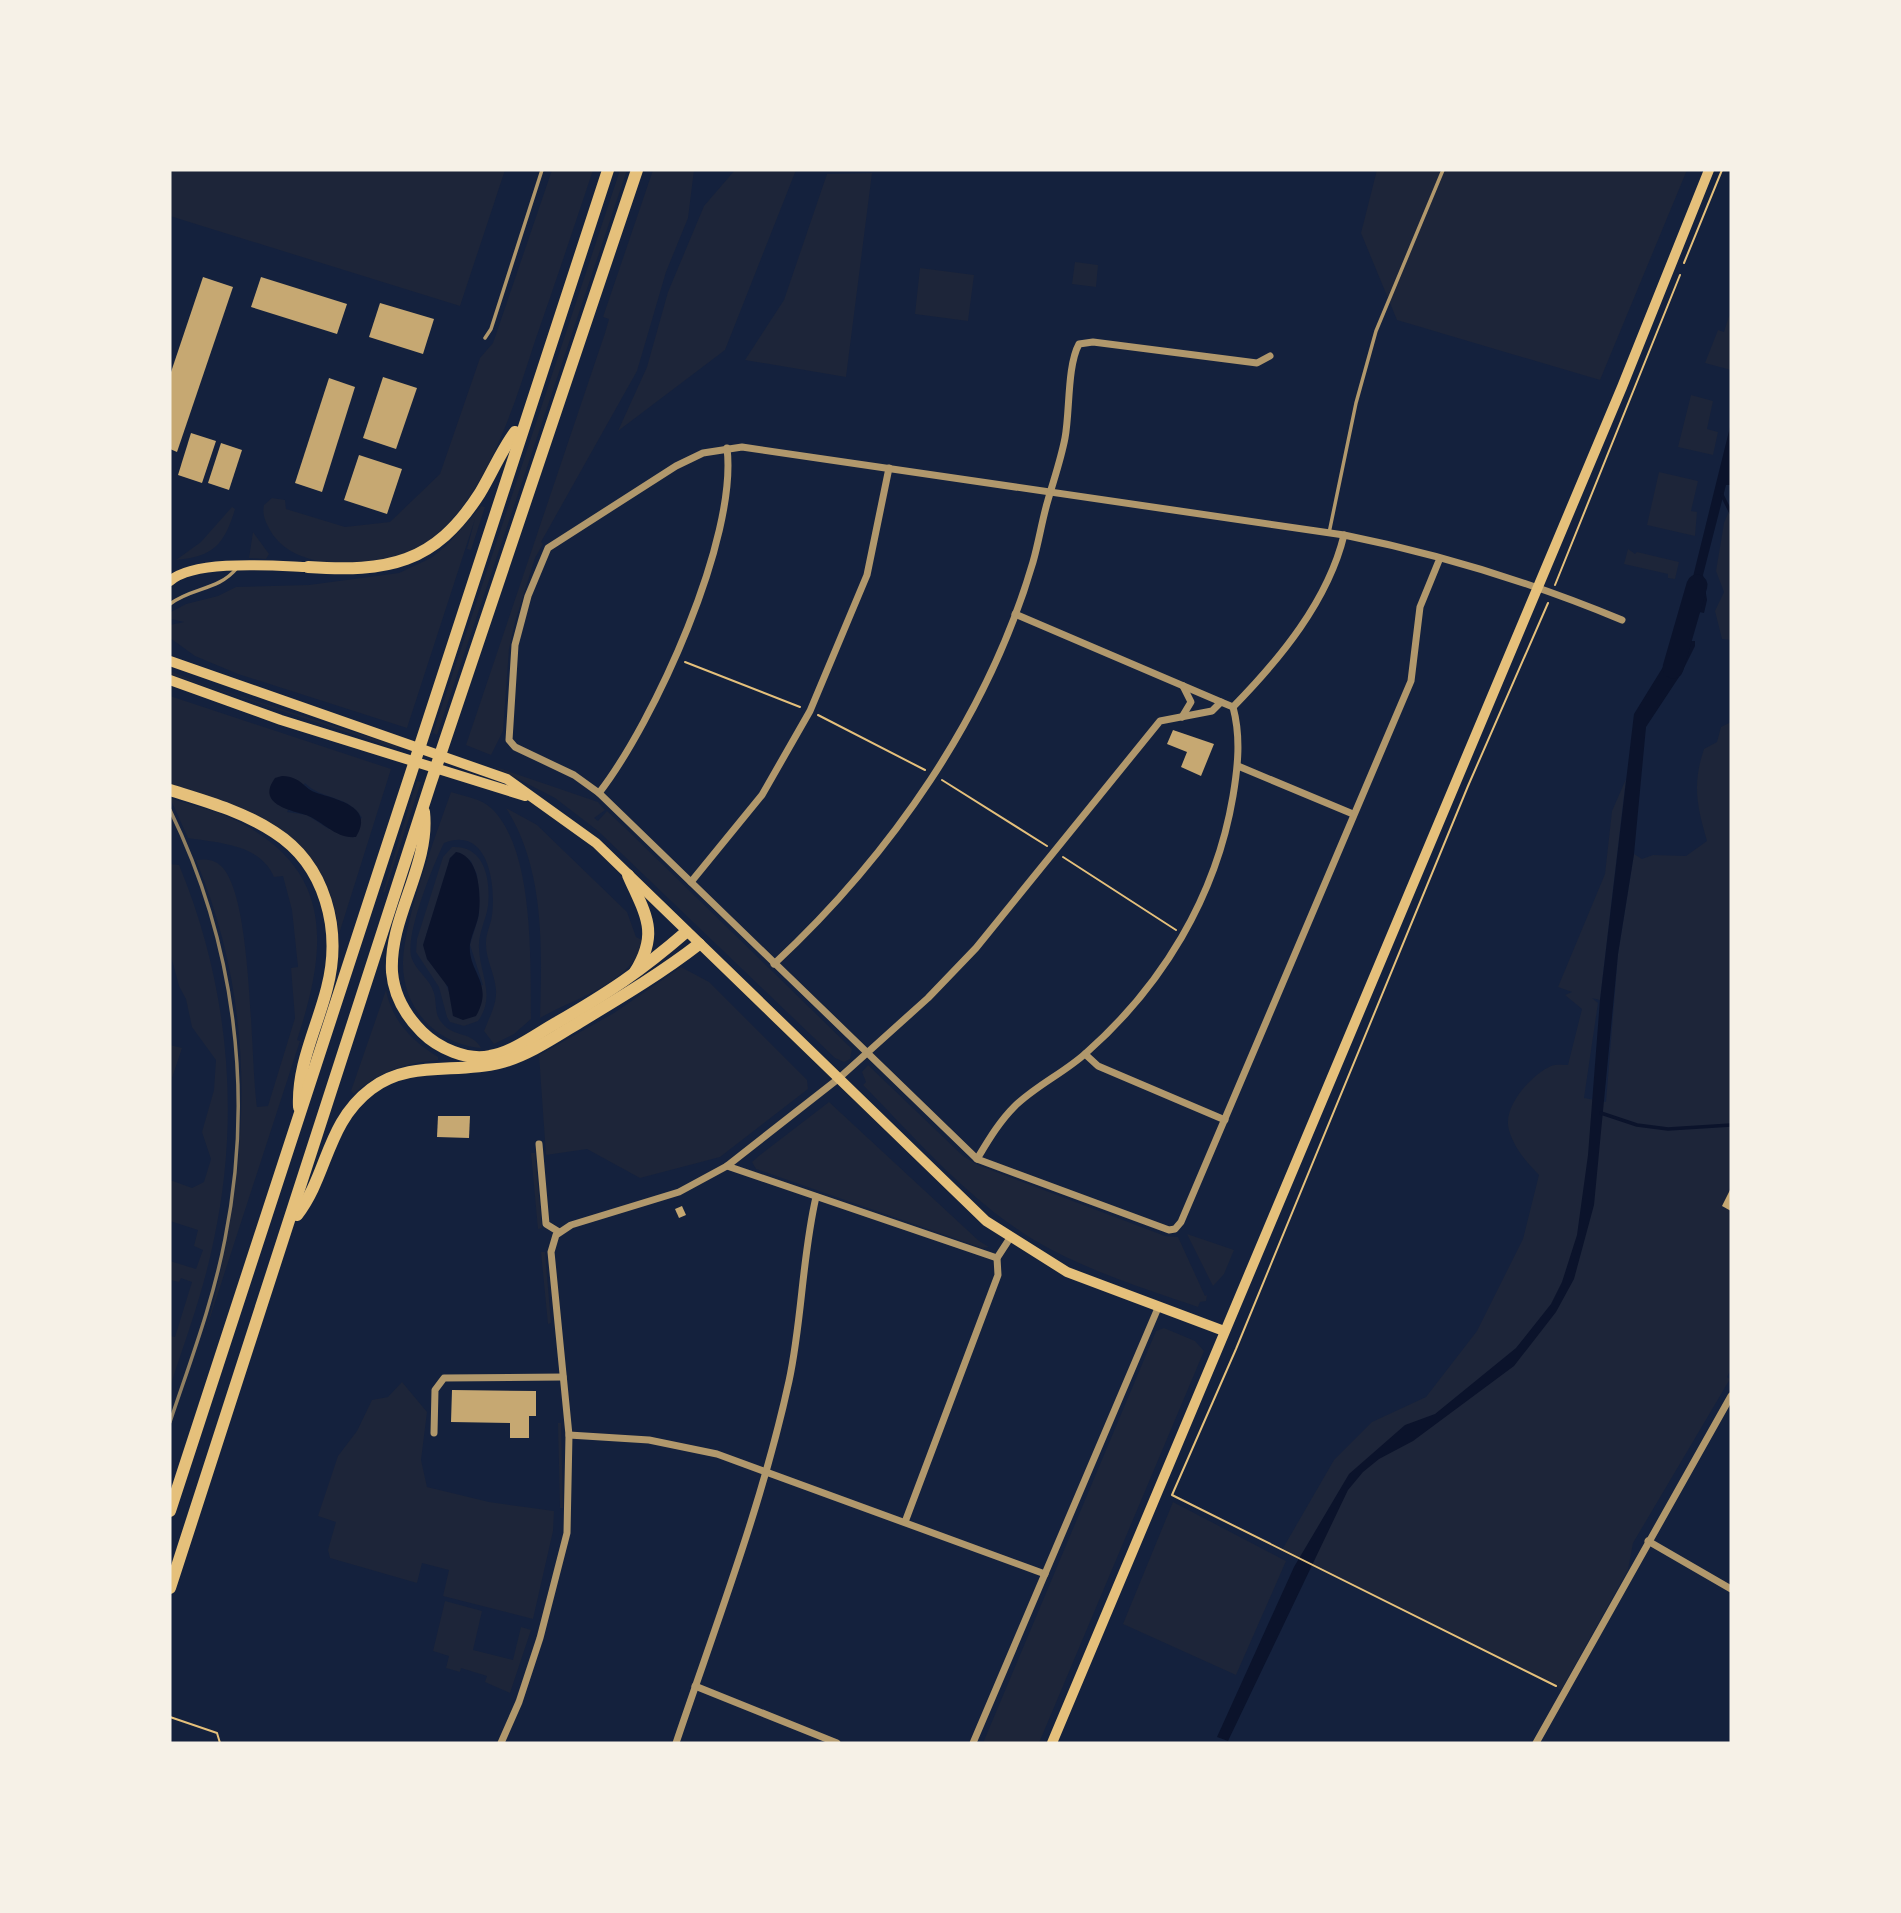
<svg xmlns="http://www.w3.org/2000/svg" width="1901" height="1913" font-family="Barlow,sans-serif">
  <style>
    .green { fill: #1d2539; fill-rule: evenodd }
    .water { fill: #0b132b }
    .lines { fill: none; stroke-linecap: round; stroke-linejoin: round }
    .stream { stroke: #0b132b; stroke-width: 3.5 }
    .river { stroke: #0b132b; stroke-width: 21 }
    .building { fill: #c6a872 }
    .path { stroke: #e5c07b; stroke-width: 2 }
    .service { stroke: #b1986c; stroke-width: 3.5 }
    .minor { stroke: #b1986c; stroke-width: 7 }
    .secondary { stroke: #e5c07b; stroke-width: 10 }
    .motorway { stroke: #e5c07b; stroke-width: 12 }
    .rail { stroke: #918062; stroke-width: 3.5 }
  </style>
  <rect width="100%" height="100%" fill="#14213d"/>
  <g class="green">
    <polygon points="170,170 505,170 460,306 170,216"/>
    <path d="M552,170H593C574,227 555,284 535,341C517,397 498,458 463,506C448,525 429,545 406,553C367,568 293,572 270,530C265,521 262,514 264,505L272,498L285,500L286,509L345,527L390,522L440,474L480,358L493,343Z"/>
    <polygon points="620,170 627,170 437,735 433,733"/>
    <polygon points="653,170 694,170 688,218 666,272 637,371 541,542 543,544 535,558 515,622 509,649 503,731 491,755 466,745 605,333 609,319 603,317"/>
    <polygon points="735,170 796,170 725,350 618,431 647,367 668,292 704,206"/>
    <polygon points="1377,170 1687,170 1600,380 1397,320 1361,233"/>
    <polygon points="872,173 846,377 745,360 784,300 827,174"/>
    <polygon points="1075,262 1098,265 1096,287 1072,284"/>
    <polygon points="920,268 974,275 968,321 915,314"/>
    <polygon points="1729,316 1731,317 1731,370 1705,363 1718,330 1724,332"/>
    <polygon points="1691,395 1713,401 1707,429 1718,432 1713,455 1678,447"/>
    <polygon points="1659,472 1698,481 1691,511 1697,512 1695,536 1647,525"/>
    <polygon points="481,506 485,507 471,550 467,549 475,519 407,728 238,674 195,656 170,638 170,625 184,622 171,619 171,612 186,604 218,596 236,587 309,585 399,573 431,558 447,545"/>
    <polygon points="1731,506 1731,640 1722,639 1715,611 1724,592 1716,571 1724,523"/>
    <path d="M232,507L235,509C225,543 214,557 176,560L201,542Z"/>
    <polygon points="253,532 269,554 266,559 249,558"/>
    <polygon points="1628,549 1635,554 1637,552 1679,562 1675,579 1668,578 1668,574 1624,564"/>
    <polygon points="170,671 199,683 398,746 397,749 170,674"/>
    <path d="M170,696L391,769L339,934C329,833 253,811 170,784ZM305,783C321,800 349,795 362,818L329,829L307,815L287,812Z"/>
    <path d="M1731,722V1369L1727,1377L1730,1379L1633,1543L1628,1570L1561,1690L1282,1550L1334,1460L1372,1422L1426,1397L1477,1331L1523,1239L1539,1175C1526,1161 1515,1150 1509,1130C1502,1107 1531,1075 1551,1066C1555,1064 1563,1065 1568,1065L1582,1009L1565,995L1572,992L1558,987L1605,874L1612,811L1626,779L1600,1000L1592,998L1598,1003L1584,1098L1606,1102L1618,954L1634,854L1642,859L1653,855L1686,856L1707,841C1697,807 1692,784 1704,749L1717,742L1721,727Z"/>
    <polygon points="493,766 598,802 605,810 594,818 598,821 607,811 624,827 852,1049 850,1059 844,1062 835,1058 598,831 555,798"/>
    <polygon points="417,781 421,782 385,892 383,892"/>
    <path d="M451,792C464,796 482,799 491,808C535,849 530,963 531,1019L514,1034L494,1044L484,1031C489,1018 497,1004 496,990C495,974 485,958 486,942C486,933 491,924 492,915C496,884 488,825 444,843C433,865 406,933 411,956C415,971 430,978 434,993C437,1003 434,1014 442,1023C454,1038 472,1031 481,1048C436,1044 402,1008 403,962C404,918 436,835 451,792Z"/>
    <path d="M170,798C190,805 211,809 231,818C335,867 328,946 297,1040L300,1041L206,1330C249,1169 261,1018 196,860C204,859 214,859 221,866C253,895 250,1059 257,1107L268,1106L295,1018L291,968L298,967L292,910L283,876L274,877C260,844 219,843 188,838Z"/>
    <path d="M506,808L537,825L627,912L636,937L646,942C625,987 576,997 540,1018C542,948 545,869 506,808Z"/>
    <path d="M452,847C484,845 491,878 488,906C486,920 478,934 479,948C480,975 496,996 478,1021L464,1026L450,1022L447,1017L439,987L416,952L417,939L443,857ZM460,853L471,861L477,875L479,915L470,945L483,985L449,992L426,935L442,890L450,858Z"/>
    <path d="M170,864L179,865C228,983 241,1113 214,1239C204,1290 186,1338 170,1387V1336L175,1337L192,1282L181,1278L179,1282L170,1280V1261L196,1269L203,1250L194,1246L198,1230L170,1221V1180L192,1188L204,1182L211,1159L202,1132L214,1090L216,1060L192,1027L186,999L179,986L170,952Z"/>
    <polygon points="681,967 709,982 807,1080 808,1089 720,1157 640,1178 587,1149 546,1155 539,1055 614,1013"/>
    <path d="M386,990C392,1021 412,1041 438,1057V1060C405,1063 378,1072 354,1094L351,1091Z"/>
    <polygon points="170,1045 182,1048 170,1084"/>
    <path d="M868,1065L963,1156L978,1165L1165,1236L1178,1237L1205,1296L1207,1295L1206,1301L1200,1302L1198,1307C1142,1288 1085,1270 1034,1240C968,1200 916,1139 863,1085L866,1082L862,1072Z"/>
    <polygon points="829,1102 979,1241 989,1247 982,1248 756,1169 752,1162 760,1155"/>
    <polygon points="531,1153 535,1153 542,1228 538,1229"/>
    <polygon points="1187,1234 1234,1250 1224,1274 1213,1286"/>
    <polygon points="541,1252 545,1252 551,1323 548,1324"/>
    <polygon points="1164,1328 1195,1341 1204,1351 1039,1743 983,1743 1156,1331"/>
    <polygon points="402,1382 427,1412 421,1460 427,1487 489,1502 554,1511 553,1531 533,1619 443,1596 449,1570 422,1563 417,1583 330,1558 328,1550 336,1522 318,1516 338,1456 357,1431 372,1400 388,1397"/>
    <polygon points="558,1423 561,1423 563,1508 560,1508"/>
    <polygon points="1173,1502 1286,1561 1236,1675 1123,1624"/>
    <polygon points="445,1601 482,1611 473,1650 513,1660 521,1627 531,1630 510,1693 485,1682 487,1676 461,1668 460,1672 446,1668 449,1656 433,1651"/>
  </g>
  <g class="water">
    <polygon points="1731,423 1731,485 1726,485 1703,575 1707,600 1704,613 1685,609"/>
    <polygon points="1679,641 1695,641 1695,646 1681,674 1646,727 1634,854 1618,954 1594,1205 1574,1279 1556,1312 1514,1366 1413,1441 1379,1459 1363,1472 1348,1490 1228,1741 1217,1737 1294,1567 1349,1474 1405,1425 1435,1414 1516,1348 1551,1304 1562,1282 1577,1235 1588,1155 1600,1000 1634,714"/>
    <path d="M282,776C303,777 302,788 317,793C338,800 375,807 356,837C336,839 324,822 306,815C290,810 256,804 275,778Z"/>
    <path d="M456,852C479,856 481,893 479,912C478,923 472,933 470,944C467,972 495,983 476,1016L463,1020L453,1016L448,987L427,959L423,945L450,858Z"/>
  </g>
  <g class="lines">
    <g class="stream">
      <polyline points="1722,495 1731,513"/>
      <polyline points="1601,1113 1637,1125 1668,1129 1731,1125"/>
    </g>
    <polyline class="river" points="1673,668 1697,585"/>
  </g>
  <g class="building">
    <polygon points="203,277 233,287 177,452 170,449 170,375"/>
    <polygon points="261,277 347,304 337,334 251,307"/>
    <polygon points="380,303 434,319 423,354 369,337"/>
    <polygon points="383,377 417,388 396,449 363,438"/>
    <polygon points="329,378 355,387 322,492 295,483"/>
    <polygon points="191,433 216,441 202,483 178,475"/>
    <polygon points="221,443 242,450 229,490 208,483"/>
    <polygon points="359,455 402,469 387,514 344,500"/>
    <polygon points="1173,730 1214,744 1201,776 1181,767 1187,752 1167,744"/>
    <polygon points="438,1116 470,1116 469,1138 437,1137"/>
    <polygon points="1731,1188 1731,1211 1722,1206"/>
    <polygon points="682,1206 686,1215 679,1218 675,1209"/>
    <polygon points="452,1390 536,1391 536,1416 529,1416 529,1438 510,1438 510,1423 451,1422"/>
  </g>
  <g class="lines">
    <g class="path">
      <polyline points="1684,263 1722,170"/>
      <polyline points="1555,585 1680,275"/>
      <polyline points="1548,603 1468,786 1236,1349 1172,1495 1556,1686"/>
      <polyline points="685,662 800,707"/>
      <polyline points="818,715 925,770"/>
      <polyline points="942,780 1047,846"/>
      <polyline points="1063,857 1176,930"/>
      <polyline points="170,1717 217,1733 220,1743"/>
    </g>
    <g class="service">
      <polyline points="485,338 491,329 542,170"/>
      <polyline points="1329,533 1356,403 1376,331 1443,170"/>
      <path d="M170,604C192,587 218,591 237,568"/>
    </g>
    <g class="minor">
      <path d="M1440,558L1420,607L1411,681L1181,1222L1175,1229L1169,1230L977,1159L599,793L574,775L515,747L509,740L515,645L528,596L548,548L676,466L703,453L742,447L1344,535C1439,554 1533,583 1622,620"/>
      <polyline points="1015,614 1221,702"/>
      <polyline points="1182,717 1191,702 1183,686"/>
      <polyline points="1238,766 1353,814"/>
      <path d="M599,793C654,722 738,538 727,448"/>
      <polyline points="691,882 762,795 810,711 867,575 889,468"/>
      <path d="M774,964C891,855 988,716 1033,562C1039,541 1042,520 1048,500C1054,479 1061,459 1065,438C1070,412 1067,366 1079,344L1093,342L1257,363L1270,356"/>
      <polyline points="1085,1054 1098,1066 1225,1120"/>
      <polyline points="539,1144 546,1224 559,1232"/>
      <path d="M977,1159C988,1141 999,1122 1014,1107C1035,1086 1064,1073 1086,1053C1162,986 1216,897 1233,796C1238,766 1241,737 1233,707"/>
      <polyline points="727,1166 997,1258"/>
      <polyline points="434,1433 435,1390 444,1378 563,1377"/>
      <polyline points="569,1435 649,1440 717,1454 1045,1574"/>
      <polyline points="905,1522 998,1275 997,1258 1010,1238"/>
      <polyline points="1648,1541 1731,1589"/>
      <polyline points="695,1686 837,1743"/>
      <path d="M501,1743L519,1702L540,1638L567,1533L569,1435L551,1252L556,1235L571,1225L679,1192L727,1166L838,1079L928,998L976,948L1160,721L1212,711L1221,702L1233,707C1280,659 1328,601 1344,535"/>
      <path d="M676,1743C716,1624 762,1505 789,1381C802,1321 802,1257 816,1197"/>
      <polyline points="973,1743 1158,1308"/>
      <polyline points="1536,1743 1731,1396"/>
    </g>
    <g class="secondary">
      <path d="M170,581C195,559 276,566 308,567"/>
      <polyline points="170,661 507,779 596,843 986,1221 1067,1272 1224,1331"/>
      <polyline points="170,680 281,720 525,796"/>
      <polyline points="1052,1743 1622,387 1709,170"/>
    </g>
    <g class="motorway">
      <path d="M308,567C387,572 434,565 480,493C492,473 501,451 515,432"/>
      <path d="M170,790C205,801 242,811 274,832C326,865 342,930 327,988C317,1028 297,1065 299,1107"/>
      <path d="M424,812C430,867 389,916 392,972C394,995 406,1016 422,1032C438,1048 467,1061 490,1056C513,1052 535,1035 556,1023C608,993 641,971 686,932"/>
      <path d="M628,875C645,914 660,932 635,972"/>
      <path d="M297,1215C328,1175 326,1123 371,1089C409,1060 455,1074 499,1063C528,1056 558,1035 583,1020C623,996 663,972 699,944"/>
      <path d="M170,1511C317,1064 460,616 608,170"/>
      <polyline points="170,1588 430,785 637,170"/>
    </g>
    <path class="rail" d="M170,810C235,943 254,1094 225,1239C213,1302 190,1362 170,1422"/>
  </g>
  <rect width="1901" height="1913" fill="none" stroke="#f6f1e7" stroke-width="343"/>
</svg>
